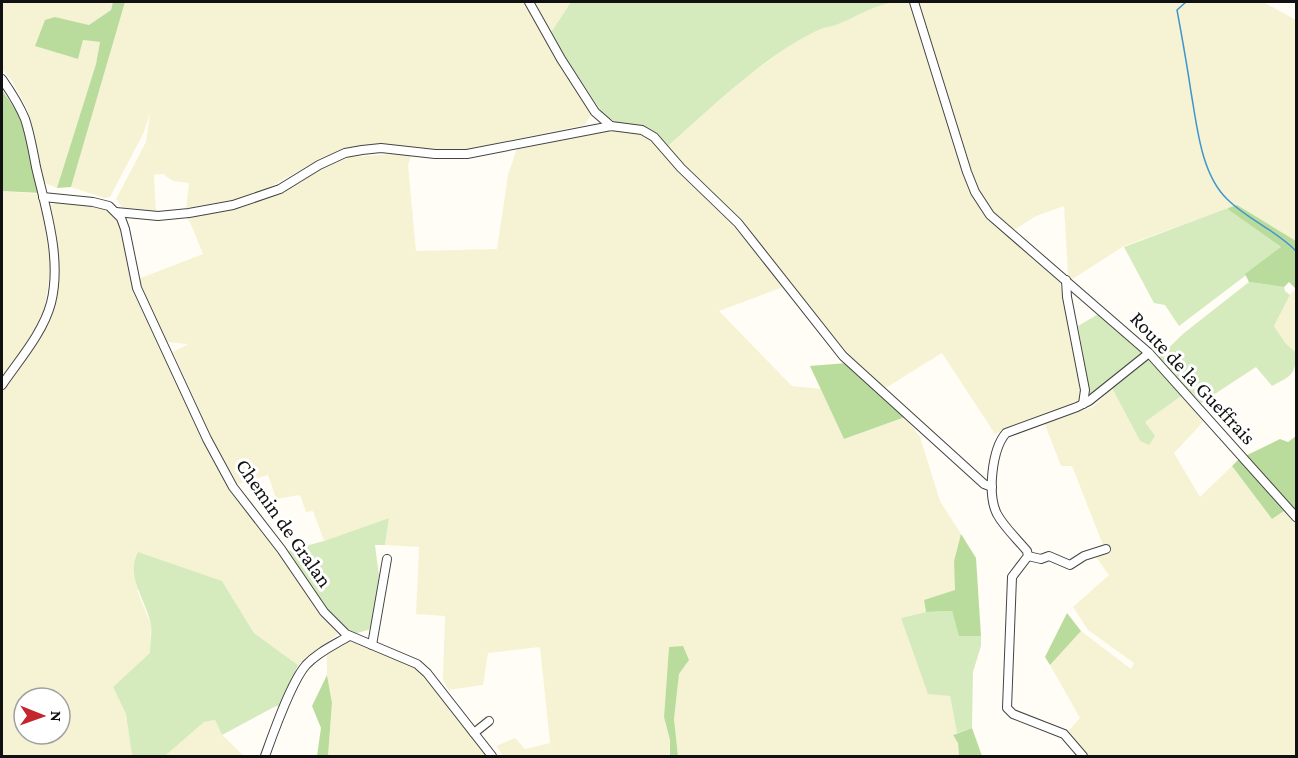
<svg xmlns="http://www.w3.org/2000/svg" width="1298" height="758" font-family="'Crimson Pro',serif">
  <style>
    .farmland { fill: #f6f3d4; fill-rule: evenodd }
    .green { fill: #d5ebbd }
    .forest { fill: #b9dc9c }
    .lines { fill: none; stroke-linecap: round; stroke-linejoin: round }
    .stream { stroke: #3f96cf; stroke-width: 1.5 }
    .minor-casing { stroke: #444; stroke-width: 10 }
    .minor { stroke: #fff; stroke-width: 8 }
    .labels { text-anchor: middle; dominant-baseline: central; stroke-width: 6; stroke-linejoin: round; paint-order: stroke }
    .street-label { font-size: 21px; fill: #111; stroke: #fff }
  </style>
  <rect width="100%" height="100%" fill="#fffdf5"/>
  <g class="farmland">
    <polygon points="2,2 113,2 111,10 89,25 55,17 36,46 78,59 83,40 100,42 96,64 57,188 45,183 27,108 12,81 2,69"/>
    <polygon points="125,2 526,2 591,114 585,125 467,149 441,150 386,144 351,147 307,166 263,191 237,199 186,208 189,183 173,181 163,174 154,175 156,211 122,207 116,199 146,142 150,113 144,132 110,197 104,198 71,187"/>
    <polygon points="531,2 571,2 550,34"/>
    <polygon points="896,2 910,2 965,178 988,219 1059,278 1083,394 1077,401 995,434 942,353 884,389 842,349 668,146 746,77 789,46 816,30 836,25 876,5"/>
    <polygon points="917,2 1263,2 1296,20 1296,241 1237,205 1124,246 1071,280 1068,274 1064,206 1036,216 1014,230 993,211 978,190"/>
    <polygon points="608,130 635,131 652,139 665,156 740,232 783,287 719,311 792,386 821,389 844,439 905,417 920,437 940,501 961,534 954,561 956,590 924,600 926,612 902,618 950,696 957,733 953,735 958,743 959,756 678,756 674,719 679,674 689,660 669,647 664,717 670,740 670,756 503,756 496,746 515,738 525,749 550,743 540,647 488,653 483,685 448,690 443,679 445,616 416,614 419,547 385,545 389,518 324,541 313,511 306,512 300,495 276,499 268,475 238,484 213,441 173,352 188,344 166,342 138,279 203,254 190,222 186,217 260,201 297,183 301,183 305,176 350,157 393,154 411,156 408,165 416,251 497,249 508,175 517,148"/>
    <polygon points="2,191 40,194 51,268 43,316 2,381"/>
    <path d="M56,203H92L110,211L119,223L136,298L204,440L233,493L279,550L316,609L338,634L298,665L254,633L222,581L137,590L151,625L150,654L113,687L126,714L132,756H2V390L46,326L54,307L59,266L48,206ZM24,698H60V734H24Z"/>
    <polygon points="1296,288 1296,352 1286,344 1274,326 1290,295"/>
    <polygon points="1112,388 1140,441 1145,422 1184,394 1206,419 1174,453 1200,497 1232,466 1272,519 1284,511 1296,524 1296,756 1088,756 1068,731 1080,718 1050,665 1081,631 1131,669 1134,663 1088,630 1073,607 1109,575 1096,557 1102,554 1103,545 1072,466 1061,466 1044,422 1093,407"/>
    <polygon points="345,640 353,640 413,666 426,676 489,756 328,756 332,703 327,675 327,654"/>
    <polygon points="215,720 222,735 244,756 165,756 204,722"/>
  </g>
  <g class="green">
    <path d="M571,2H896C870,6 859,16 836,25C829,27 821,28 814,32C759,60 714,106 668,146L644,127L617,123L603,114L550,34Z"/>
    <polygon points="1228,208 1282,248 1179,326 1165,305 1154,303 1124,247"/>
    <path d="M1249,282L1284,287L1285,291L1290,295L1274,326L1286,344L1296,352C1296,375 1291,376 1272,386L1256,367L1201,403L1158,358L1184,333Z"/>
    <polygon points="1100,313 1143,354 1099,390 1090,394 1078,326"/>
    <polygon points="1148,359 1184,394 1145,422 1155,436 1149,445 1140,441 1112,388"/>
    <polygon points="389,518 385,545 375,545 379,576 371,629 354,634 328,612 287,551 324,541"/>
    <path d="M138,552L222,581L254,633L298,665L280,707L276,706L222,735L215,720L204,722L165,756H132L126,714L113,687L150,653C150,644 152,633 151,625C146,599 125,577 138,552Z"/>
    <polygon points="952,611 960,636 981,636 981,646 973,672 972,728 957,733 950,696 928,694 901,618 926,612"/>
  </g>
  <g class="forest">
    <polygon points="113,2 125,2 71,187 57,188 96,64 100,42 83,40 78,59 35,46 45,20 55,17 89,25 111,10"/>
    <polygon points="2,90 22,119 40,193 2,191"/>
    <polygon points="1237,205 1296,241 1296,289 1289,282 1284,287 1249,282 1245,274 1281,247 1229,210 1228,208"/>
    <polygon points="847,363 905,417 844,439 810,366"/>
    <polygon points="1296,436 1296,524 1284,511 1272,519 1232,466 1239,459 1280,439 1288,442"/>
    <polygon points="961,534 976,558 981,636 959,636 952,611 926,612 924,600 955,590 954,561"/>
    <polygon points="1067,613 1081,631 1050,665 1045,657"/>
    <polygon points="683,646 689,660 679,674 674,719 678,756 670,756 670,740 664,717 669,647"/>
    <polygon points="327,675 332,703 328,756 317,756 321,728 312,706"/>
    <polygon points="972,728 982,756 959,756 958,743 953,735"/>
  </g>
  <g class="lines">
    <path class="stream" d="M1186,2L1177,10C1182,37 1187,65 1191,92C1197,126 1201,174 1227,199C1248,220 1276,230 1296,251"/>
    <g class="minor-casing">
      <g id="minor">
        <polyline points="529,2 561,59 595,112 611,126"/>
        <polyline points="914,2 967,172 975,192 990,215 1149,353 1296,517"/>
        <path d="M2,79C11,92 19,104 25,119C30,134 33,151 36,167C46,210 62,259 51,303C43,333 19,360 2,385"/>
        <polyline points="43,197 93,202 109,206 121,218 125,229 137,288 207,439 233,487 281,549 324,612 346,634 417,664 427,673 492,756"/>
        <polyline points="116,212 158,216 189,213 233,205 280,189 319,165 345,153 362,150 381,148 435,154 467,154 611,126 642,130 654,137 681,168 738,223 843,356 984,484 992,487"/>
        <polyline points="1066,280 1067,297 1085,390 1083,404"/>
        <polyline points="1028,556 1041,559 1049,556 1070,565 1084,556 1106,549"/>
        <polyline points="372,645 387,559"/>
        <polyline points="474,733 489,721"/>
        <path d="M265,756C273,734 291,682 306,665C318,652 334,645 349,636"/>
        <path d="M1083,756L1064,734L1013,714L1007,708L1012,577L1028,556L1027,551C1017,539 1004,527 997,514C987,494 992,449 1006,433L1077,407L1089,401L1149,353"/>
      </g>
    </g>
    <use href="#minor" class="minor"/>
  </g>
  <g class="labels">
    <g class="street-label">
      <text transform="translate(1193 378) rotate(47)">Route de la Gueffrais</text>
      <text transform="translate(284 523) rotate(55)">Chemin de Gralan</text>
    </g>
  </g>
  <rect width="1298" height="758" fill="none" stroke="#111111" stroke-width="6"/>
  <g transform="translate(42 716) rotate(91)"><circle r="28" fill="#ffffff" stroke="#a0a0a0" stroke-width="1.5"/>
  <path d="M0-4.5L10 22L0 15L-10 22Z" fill="#c4262e"/>
  <text y="-9" font-size="16" font-weight="bold" text-anchor="middle" fill="#111111">N</text>
  </g>
</svg>
